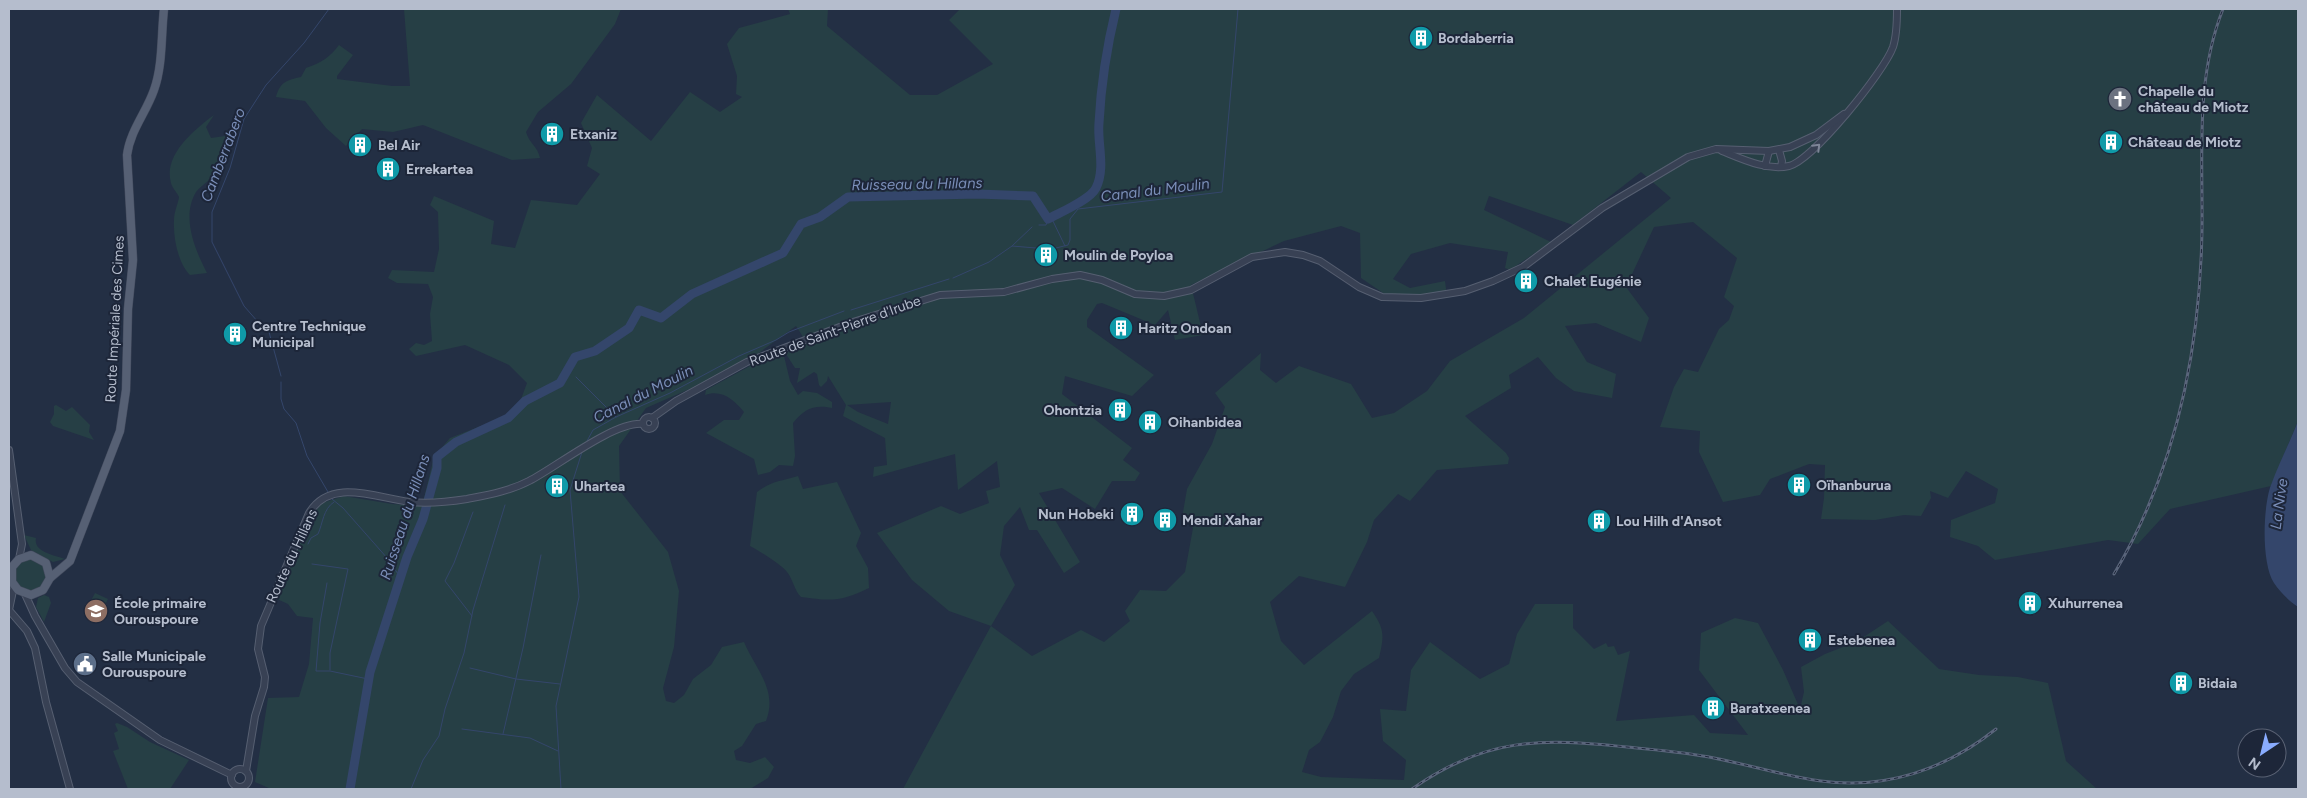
<svg xmlns="http://www.w3.org/2000/svg" width="2307" height="798" font-family="Figtree,sans-serif">
  <style>
    .green { fill: #263f45; fill-rule: evenodd }
    .water { fill: #34466b }
    .lines { fill: none; stroke-linecap: round; stroke-linejoin: round }
    .stream { stroke: #34466b; stroke-width: 1 }
    .river { stroke: #34466b; stroke-width: 9 }
    .minor-casing { stroke: #565f71; stroke-width: 8 }
    .major-casing { stroke: #424a5d; stroke-width: 9 }
    .minor { stroke: #384154; stroke-width: 6 }
    .major { stroke: #566074; stroke-width: 8 }
    .rail-casing { stroke: #5a657b; stroke-width: 3 }
    .rail { stroke: #1d2639; stroke-width: 1; stroke-dasharray: 4; stroke-linecap: butt }
    .oneway { stroke: #7d8597 }
    .labels { text-anchor: middle; dominant-baseline: central; stroke-width: 4; stroke-linejoin: round; paint-order: stroke }
    .poi-label { font-size: 14px; font-weight: bold; fill: #b5bdcd; stroke: #1d2639; text-anchor: start }
    .street-label { font-size: 14px; fill: #b5bdcd; stroke: #1d2639 }
    .water-label { font-size: 15px; font-style: italic; fill: #7a8eb8; stroke: #1d2639 }
  </style>
  <rect width="100%" height="100%" fill="#232f44"/>
  <g class="green">
    <path d="M404,9H621L615,24L571,84L538,112L526,132C529,143 538,147 540,158L512,160L423,125L393,132L362,129L346,146L326,128L305,101L276,97C280,82 287,80 301,77L306,68C321,63 330,57 339,45L353,55L337,76V79L392,86H410Z"/>
    <path d="M788,9H828L827,26L910,95H937L993,64L949,20L960,9H2298V421L2271,486L2170,509L2138,544L2108,540L1995,560L1978,546L1950,537L1951,520L1995,503L1998,489L1966,471L1948,498L1930,491L1931,498L1921,516L1904,515L1875,520L1821,519L1824,498L1825,465L1809,464L1770,479L1760,495L1723,502L1699,452L1700,431L1660,427L1674,387L1684,369L1698,372L1719,329L1729,320L1734,306L1724,297L1737,258L1693,222L1654,227L1626,287L1649,318L1641,342L1596,323L1565,326L1587,362L1616,374L1612,398L1574,391L1556,378L1538,357L1509,375L1511,388L1465,416L1506,453L1509,458L1508,464L1437,470L1410,501L1398,494L1374,520L1367,542L1345,587L1299,576L1270,602L1281,641L1304,665L1372,611C1385,630 1384,636 1379,658L1354,674L1341,691L1333,717L1320,742L1309,750L1302,772L1321,777L1404,780L1406,760L1383,741L1380,709L1406,711L1411,670L1430,642L1480,679L1509,664L1517,634L1535,604H1573V628L1594,649L1606,643L1608,647L1614,646L1618,655L1630,651L1616,721L1694,715L1710,733L1748,735L1699,670L1701,633L1735,618L1758,623L1783,670L1800,709L1804,692L1801,667L1825,654L1856,642L1888,621L1939,669L1979,675L2018,677L2048,683L2066,761L2097,789H903L991,626L949,611L912,580L877,533L941,506L960,514L989,503L986,491L1000,487L997,461L958,490L955,454L873,477L874,467L887,465L885,438L843,416L846,405L828,376L827,381L821,387L819,385L817,374L814,372L797,383L800,368H795L786,354L793,347L807,343L796,326L738,368L646,408L619,446L620,491L668,552L679,591L674,647L663,688L666,701L674,703L684,695L693,679L711,665L722,647L744,642C756,670 778,690 766,721L756,724L742,746L734,751L736,760L750,763L765,757L774,767L768,778L750,789H271L255,782L268,698L299,697L309,664L313,618L297,616L288,604L277,599L311,516L322,503L344,496L392,504L422,506L434,457L450,438L509,415L520,402L527,383L509,365L465,345L416,356L409,349L416,343L424,345L432,341L430,314L433,297L428,284L397,283L388,278L392,270L434,272L439,249L438,212L430,205L434,196L494,221L491,244L515,248L531,200L577,205L600,174L587,166L592,148L581,123L597,95L651,141L690,92L720,112L742,97L736,94L737,76L727,44L739,28L790,14ZM1641,172L1671,198L1524,318L1450,361L1427,391L1394,413L1372,418L1351,384L1299,366L1276,383L1260,370L1261,353L1215,393L1225,407L1212,444L1187,489L1182,518L1193,528L1185,572L1166,591L1140,590L1125,611L1130,621L1104,642L1081,630L1032,656L991,626L1015,585L1000,555L1004,526L1020,507L1029,530H1037L1064,573L1080,562L1039,493L1062,488L1095,509L1112,481H1135L1140,473L1123,460L1132,448L1062,394L1065,376L1132,396L1154,375L1087,327V320L1097,304L1102,303L1155,325L1168,310L1175,340L1203,335L1191,285L1284,241L1341,226L1360,233L1361,278L1389,297L1447,296L1445,281L1410,288L1393,279L1411,254L1450,243L1508,252L1505,268L1510,270L1551,242L1484,210L1489,196L1573,225ZM891,402L888,424L858,412L847,405Z"/>
    <path d="M214,115L206,127L211,138L225,136C226,159 223,165 208,181C204,184 199,188 196,192C181,217 195,250 207,273L190,275C178,263 173,238 174,220C174,212 178,204 179,197C177,192 172,188 171,183C163,155 194,130 214,115Z"/>
    <path d="M784,356L790,381L798,395L803,391L817,393L832,402V408C814,404 804,409 793,423L795,456L793,466L779,465L770,472L758,475L754,459L706,433L724,420H739L744,412C734,400 722,389 705,395L706,390L761,360Z"/>
    <polygon points="56,405 66,411 72,407 90,425 89,432 94,440 53,426 50,422 54,414 54,406"/>
    <path d="M798,476L803,489L837,482L861,533L856,546L868,568L869,588C840,602 832,601 801,597C794,590 793,579 787,572C781,564 759,551 750,546L757,492C771,481 782,481 798,476Z"/>
    <path d="M24,535L36,538C33,552 54,555 65,559L53,562L31,550Z"/>
    <circle cx="30" cy="575" r="16"/>
    <polygon points="95,593 108,599 96,621 84,614"/>
    <polygon points="44,595 49,597 51,603 44,622 36,607 38,598"/>
    <polygon points="117,723 127,727 150,742 189,760 170,789 128,789 113,751 119,749 114,733 118,731 115,724"/>
  </g>
  <path class="water" d="M2298,421V607C2289,601 2280,592 2274,583C2261,563 2263,506 2271,485C2279,463 2290,442 2298,421Z"/>
  <g class="lines">
    <g class="stream">
      <polyline points="1051,217 1065,246"/>
      <polyline points="1039,225 1046,225 1048,219"/>
      <polyline points="1012,246 1032,227"/>
      <polyline points="1056,248 1068,245 1070,240 1070,219 1078,209 1222,192 1238,9"/>
      <polyline points="953,278 989,262 1012,246 1036,248"/>
      <polyline points="851,310 949,279"/>
      <polyline points="258,322 244,306 212,242 212,212 230,168 244,119 266,85 304,43 329,9"/>
      <polyline points="265,328 269,332 281,376"/>
      <polyline points="576,377 616,417"/>
      <polyline points="281,382 281,399 284,409 296,423 307,456 328,492"/>
      <polyline points="587,441 593,430 616,417 670,393 739,356 776,340 789,332 844,311"/>
      <polyline points="332,499 343,508 388,559 400,577"/>
      <path d="M308,544L311,538L318,534C323,523 323,509 334,502"/>
      <polyline points="312,564 348,569 330,653 330,670"/>
      <polyline points="327,583 320,623 316,671 330,671 368,679"/>
      <polyline points="472,616 445,581 454,563 473,512"/>
      <polyline points="470,668 516,679 560,684"/>
      <polyline points="462,729 530,738 558,751"/>
      <polyline points="503,734 523,648 541,555"/>
      <polyline points="411,789 423,760 439,736 445,709 464,653 473,610 505,505"/>
      <polyline points="561,789 556,706 579,597 570,490 582,452"/>
    </g>
    <path class="river" d="M350,789L370,672L407,557L423,519L437,468V457L456,442L508,418L525,401L560,383L575,357L595,351L629,328L639,310L661,318L692,294L783,253L801,224L820,217L848,197L978,194L1033,196L1048,219C1061,212 1090,200 1096,188C1106,168 1097,143 1099,123C1101,84 1107,46 1116,9"/>
    <g class="minor-casing">
      <g id="minor">
        <polyline points="1779,150 1782,161 1781,167"/>
        <path d="M1722,151C1742,159 1767,171 1789,166C1813,160 1884,72 1893,47C1897,35 1897,21 1897,9"/>
        <polyline points="1765,166 1769,151"/>
        <circle cx="649" cy="423" r="6"/>
        <polyline points="652,418 676,401 747,362 853,322 940,295 1004,292 1052,279 1080,275 1102,280 1135,294 1164,296 1191,290 1252,257 1285,252 1303,255 1320,261 1359,287 1382,297 1421,298 1465,291 1493,281 1523,267 1602,208 1688,157 1716,149 1769,151 1790,147 1816,135 1844,114"/>
        <polyline points="9,450 22,544 19,559"/>
        <polyline points="14,586 9,610 27,631 35,648 46,702 70,789"/>
        <polyline points="25,594 35,616 65,668 77,682 160,740 232,775"/>
        <circle cx="240" cy="778" r="9"/>
        <path d="M246,771L255,716L264,687L265,677L258,649L261,626L309,513C331,477 376,498 410,502C429,504 448,502 467,499C487,495 510,491 529,481C555,468 614,421 643,424"/>
      </g>
    </g>
    <g class="major-casing">
      <path id="major" d="M50,578L46,563L31,555L19,559L12,567V582L18,590L31,595L43,590L50,578L70,561L120,431L126,390L128,309L133,260L127,155C130,131 146,113 154,90C163,65 161,35 164,9"/>
    </g>
    <use href="#minor" class="minor"/>
    <use href="#major" class="major"/>
    <g class="rail-casing">
      <g id="rail">
        <path d="M2114,574C2176,470 2200,350 2202,230C2203,156 2195,79 2223,9"/>
        <path d="M1412,789C1486,737 1541,738 1627,747C1656,750 1685,752 1714,758C1749,765 1785,776 1821,781C1886,790 1946,769 1996,729"/>
      </g>
    </g>
    <use href="#rail" class="rail"/>
  </g>
  <defs><path id="oneway-chevron" d="M-2-3.5L2.5 0L-2 3.5" fill="none" stroke-width="1.6" stroke-linecap="round" stroke-linejoin="round" transform="scale(1.25)"/></defs>
  <use class="oneway" href="#oneway-chevron" transform="translate(1817 147) rotate(-45)"/>
  <defs>
    <g id="building-disc" transform="scale(1.25)"><circle r="9.5" fill="#0f9aa8" stroke="#1d2639"/><path d="M-4-6H4V6H1V3H-1V6H-4ZM-2.5-4.3h1.7v1.8h-1.7ZM.8-4.3h1.7v1.8H.8ZM-2.5-1h1.7V.8h-1.7ZM.8-1h1.7V.8H.8Z" fill="#fff"/></g>
    <g id="church-disc" transform="scale(1.25)"><circle r="9.5" fill="#6b7280" stroke="#1d2639"/><path d="M-1.2-6h2.4v3.5h3.3v2.4h-3.3V6h-2.4V-.1h-3.3v-2.4h3.3Z" fill="#fff"/></g>
    <g id="school-disc" transform="scale(1.25)"><circle r="9.5" fill="#8d6e63" stroke="#1d2639"/><path d="M0-5L7-2L0 1L-7-2ZM-4 1L0 2.5L4 1V4Q0 6-4 4Z" fill="#fff"/></g>
    <g id="civic-disc" transform="scale(1.25)"><circle r="9.5" fill="#5c6f8a" stroke="#1d2639"/><path d="M-.6-6.5H3V-4.5H.6V-3L4-1V1h2V6H-6V1h2V-1L-.6-3ZM-1.2 2.5V6h2.4V2.5Z" fill="#fff"/></g>
  </defs>
  <g fill-rule="evenodd">
    <use href="#building-disc" x="1421" y="38"/>
    <use href="#church-disc" x="2120" y="99"/>
    <use href="#building-disc" x="552" y="134"/>
    <use href="#building-disc" x="2111" y="142"/>
    <use href="#building-disc" x="360" y="145"/>
    <use href="#building-disc" x="388" y="169"/>
    <use href="#building-disc" x="1046" y="255"/>
    <use href="#building-disc" x="1526" y="281"/>
    <use href="#building-disc" x="1121" y="328"/>
    <use href="#building-disc" x="235" y="334"/>
    <use href="#building-disc" x="1120" y="410"/>
    <use href="#building-disc" x="1150" y="422"/>
    <use href="#building-disc" x="1799" y="485"/>
    <use href="#building-disc" x="557" y="486"/>
    <use href="#building-disc" x="1132" y="514"/>
    <use href="#building-disc" x="1165" y="520"/>
    <use href="#building-disc" x="1599" y="521"/>
    <use href="#building-disc" x="2030" y="603"/>
    <use href="#school-disc" x="96" y="611"/>
    <use href="#building-disc" x="1810" y="640"/>
    <use href="#civic-disc" x="85" y="664"/>
    <use href="#building-disc" x="2181" y="683"/>
    <use href="#building-disc" x="1713" y="708"/>
  </g>
  <g class="labels">
    <g class="poi-label">
      <text x="1438" y="38">Bordaberria</text>
      <text x="2138" y="91">Chapelle du<tspan x="2138" dy="16">château de Miotz</tspan></text>
      <text x="570" y="134">Etxaniz</text>
      <text x="2128" y="142">Château de Miotz</text>
      <text x="378" y="145">Bel Air</text>
      <text x="406" y="169">Errekartea</text>
      <text x="1064" y="255">Moulin de Poyloa</text>
      <text x="1544" y="281">Chalet Eugénie</text>
      <text x="252" y="326">Centre Technique<tspan x="252" dy="16">Municipal</tspan></text>
      <text x="1138" y="328">Haritz Ondoan</text>
      <text x="1102" y="410" text-anchor="end">Ohontzia</text>
      <text x="1168" y="422">Oihanbidea</text>
      <text x="1816" y="485">Oïhanburua</text>
      <text x="574" y="486">Uhartea</text>
      <text x="1114" y="514" text-anchor="end">Nun Hobeki</text>
      <text x="1182" y="520">Mendi Xahar</text>
      <text x="1616" y="521">Lou Hilh d'Ansot</text>
      <text x="114" y="603">École primaire<tspan x="114" dy="16">Ourouspoure</tspan></text>
      <text x="2048" y="603">Xuhurrenea</text>
      <text x="1828" y="640">Estebenea</text>
      <text x="102" y="656">Salle Municipale<tspan x="102" dy="16">Ourouspoure</tspan></text>
      <text x="2198" y="683">Bidaia</text>
      <text x="1730" y="708">Baratxeenea</text>
    </g>
    <g class="street-label">
      <text transform="translate(115 319) rotate(-87)">Route Impériale des Cimes</text>
      <text transform="translate(835 331) rotate(-20)">Route de Saint-Pierre d'Irube</text>
      <text transform="translate(292 556) rotate(-65)">Route du Hillans</text>
    </g>
    <g class="water-label">
      <text transform="translate(223 155) rotate(-69)">Camberrabero</text>
      <text transform="translate(917 184) rotate(-1)">Ruisseau du Hillans</text>
      <text transform="translate(1155 190) rotate(-7)">Canal du Moulin</text>
      <text transform="translate(643 394) rotate(-27)">Canal du Moulin</text>
      <text transform="translate(2279 504) rotate(-82)">La Nive</text>
      <text transform="translate(405 517) rotate(-72)">Ruisseau du Hillans</text>
    </g>
  </g>
  <rect width="2307" height="798" fill="none" stroke="#b5bdcd" stroke-width="20"/>
  <g transform="translate(2262 753) rotate(215)"><circle r="24" fill="#1d2639" stroke="#5a6274"/>
  <path d="M0-4L9 19L0 12L-9 19Z" fill="#89acff"/>
  <text y="-8" font-size="14" font-weight="bold" text-anchor="middle" fill="#b5bdcd">N</text>
  </g>
</svg>
